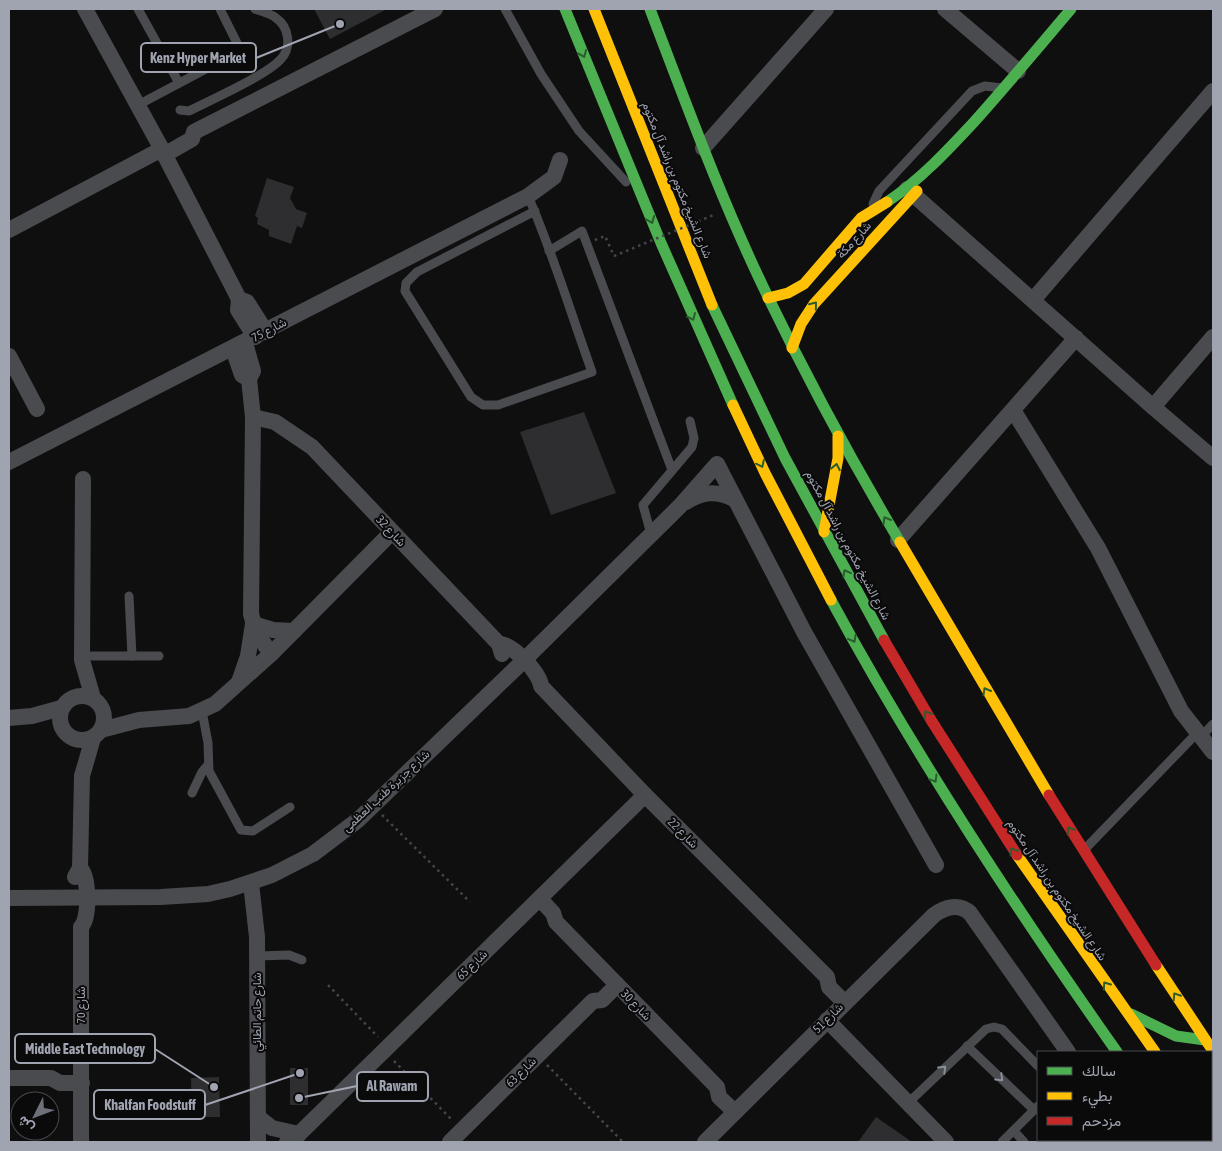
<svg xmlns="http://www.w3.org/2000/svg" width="1222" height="1151" font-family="'Asap Condensed',Vazirmatn,sans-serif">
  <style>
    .building { fill: #2e2e30 }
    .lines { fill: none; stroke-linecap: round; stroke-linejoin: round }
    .path { stroke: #45464a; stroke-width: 2.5; stroke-dasharray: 2.5 4; stroke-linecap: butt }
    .lane { stroke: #4a4b4f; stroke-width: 9 }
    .street { stroke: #4a4b4f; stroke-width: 16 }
    .fast { stroke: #4caf50; stroke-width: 11 }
    .slow { stroke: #ffc107; stroke-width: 11 }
    .jam { stroke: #c62828; stroke-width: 11 }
    .path-bridge { stroke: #45464a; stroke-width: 2.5; stroke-dasharray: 2.5 4; stroke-linecap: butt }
    .oneway { stroke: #2b5c2e }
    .oneway2 { stroke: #8a8e98 }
    .labels { text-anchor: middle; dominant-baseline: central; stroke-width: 4; stroke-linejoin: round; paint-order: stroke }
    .street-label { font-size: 12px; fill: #a0a4b1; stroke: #0a0a0b }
    .leader { fill: none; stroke: #a0a4b1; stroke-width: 2 }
    .callout-dot { fill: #a0a4b1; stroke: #0a0a0b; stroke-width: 2 }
    .callout { fill: #0a0a0b; stroke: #a0a4b1; stroke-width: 2 }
    .callout-label { font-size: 14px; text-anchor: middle; font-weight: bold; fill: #a0a4b1 }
  </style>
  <rect width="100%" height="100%" fill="#0f0f10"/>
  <g class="building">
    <polygon points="314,9 387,9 330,39"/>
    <polygon points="267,178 294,187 290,198 296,209 307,213 302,228 297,226 291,244 269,236 269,230 257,224 258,218 255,216"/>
    <polygon points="584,412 616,493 551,515 520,432"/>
    <rect x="290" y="1068" width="18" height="37"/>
    <polygon points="219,1077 220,1117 192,1117 191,1078"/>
    <polygon points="876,1117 912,1142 858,1142"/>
  </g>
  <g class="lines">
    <g class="path">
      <polyline points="595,240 605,236 614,256"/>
      <polyline points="382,815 470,902"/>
      <polyline points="328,985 378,1037"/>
      <polyline points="95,1050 158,1051"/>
      <polyline points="394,1061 453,1121"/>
      <polyline points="547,1065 623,1142"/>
    </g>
    <g class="lane">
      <polyline points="138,9 179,83"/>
      <polyline points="505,9 541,74 579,131 626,182"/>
      <polyline points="138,105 236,53 238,45 220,9"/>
      <path d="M180,110L189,111C211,100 267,75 281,59C292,47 289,27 276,18C270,13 262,12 255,9"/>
      <path d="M528,196C553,253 571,314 592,372L498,405H483L471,397L405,291L406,283L417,272L535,211"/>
      <polyline points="873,204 879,191 972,91 985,86 1002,88"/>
      <polyline points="549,251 582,231 672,470"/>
      <polyline points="651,534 643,505 692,447 694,438 690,421"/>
      <polyline points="129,596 132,656"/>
      <polyline points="82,656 159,656"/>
      <polyline points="202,711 208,743 209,771 241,830 253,831 290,807"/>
      <polyline points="1200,738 1213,724"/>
      <polyline points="192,793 202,772 208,765"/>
      <polyline points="1085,849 1197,733"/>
      <polyline points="257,956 289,955 302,960"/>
      <polyline points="967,1046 1034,1110"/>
      <polyline points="908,1103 986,1029 994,1027 1002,1029 1038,1066"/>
      <polyline points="1014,1131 1024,1142"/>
      <polyline points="1002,1142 1038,1106"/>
    </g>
    <g class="street">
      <polyline points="85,9 159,144 239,299 247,302 266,332"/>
      <polyline points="945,9 1018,71"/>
      <polyline points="703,148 826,9"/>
      <polyline points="164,155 192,139 194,132 435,9"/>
      <polyline points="907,189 1153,407 1213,458"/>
      <polyline points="9,230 162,149"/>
      <polyline points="239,299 238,310 255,337"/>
      <polyline points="1033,300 1213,91"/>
      <polyline points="245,343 253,371 249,379 253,417 251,614 256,632 271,654"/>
      <polyline points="233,349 242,375 249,379"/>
      <polyline points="9,356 37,409"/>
      <polyline points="1153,407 1213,337"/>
      <polyline points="1013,410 1098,548 1181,711 1213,752"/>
      <polyline points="253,417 275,422 312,447 499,644 502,654"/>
      <polyline points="9,462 528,196 554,177 560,160"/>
      <polyline points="83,479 82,660 93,698"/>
      <path d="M686,502C702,492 716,490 734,499"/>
      <polyline points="898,540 1076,338"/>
      <polyline points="253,624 273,630 294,631"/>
      <path d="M499,644C512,643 540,673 541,686L645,795L827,977L829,987L844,1002"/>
      <polyline points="239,682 248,656 253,624"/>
      <circle cx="82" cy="718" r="22"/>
      <polyline points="9,718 32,716 61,708"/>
      <polyline points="101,730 139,720 189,716 215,704 271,654 392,532"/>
      <path d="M80,868C89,876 90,918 81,927V1142"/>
      <polyline points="75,877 80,868 82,776 93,738"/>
      <polyline points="251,883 257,937 258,1142"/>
      <polyline points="9,898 161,897 208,894 230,889 272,875 313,854 358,820 516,668 680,506 717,464 804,632 936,865"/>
      <polyline points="540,899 553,913 556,922 717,1087 719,1097 735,1112"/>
      <polyline points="827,1020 946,1142"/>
      <polyline points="9,1078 51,1078 60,1083 82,1083"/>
      <polyline points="258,1117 272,1128 299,1134"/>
      <polyline points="1133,1140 1135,1142"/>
      <polyline points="287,1142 299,1134 645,795"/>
      <polyline points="450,1142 593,1001 602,1000 617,985"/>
      <path d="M705,1142L934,915C945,907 959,903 970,913L1068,1052"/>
      <polyline points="1110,1142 1111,1140"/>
    </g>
    <g class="fast">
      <polyline points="565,9 661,243 733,405"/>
      <path d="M650,9C687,106 723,205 769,299C809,382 853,463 900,542"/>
      <path d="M887,202C920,180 947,151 974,122C1007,85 1039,47 1071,9"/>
      <polyline points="712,305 785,458 884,640"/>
      <path d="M831,600C916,757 1014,906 1117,1052"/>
      <polyline points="1131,1014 1176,1036 1205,1040"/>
      <polyline points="1211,1124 1213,1128"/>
      <polyline points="1182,1140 1184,1142"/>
    </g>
    <g class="slow">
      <polyline points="594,9 712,305"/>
      <polyline points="768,298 788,293 804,284 861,218 887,202"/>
      <polyline points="792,348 801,324 814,304 917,191"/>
      <polyline points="733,405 765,473 831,600"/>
      <polyline points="824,532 838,458 838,436"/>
      <polyline points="900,542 1049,795"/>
      <polyline points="1017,855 1155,1052"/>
      <polyline points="1156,965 1213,1051"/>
    </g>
    <g class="jam">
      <polyline points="884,640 931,720 1017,855"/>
      <polyline points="1049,795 1156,965"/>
    </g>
    <polyline class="path-bridge" points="614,256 716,214"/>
  </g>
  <defs><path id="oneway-chevron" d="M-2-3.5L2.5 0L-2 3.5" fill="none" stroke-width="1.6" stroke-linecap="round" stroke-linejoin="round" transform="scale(1.25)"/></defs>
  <g class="oneway">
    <use href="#oneway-chevron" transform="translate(583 54) rotate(68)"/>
    <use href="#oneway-chevron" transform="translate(651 220) rotate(68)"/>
    <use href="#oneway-chevron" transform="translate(814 305) rotate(-51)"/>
    <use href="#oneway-chevron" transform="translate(692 317) rotate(66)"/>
    <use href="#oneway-chevron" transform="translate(761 464) rotate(64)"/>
    <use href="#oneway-chevron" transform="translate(836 467) rotate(-79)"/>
    <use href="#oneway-chevron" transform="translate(886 520) rotate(-120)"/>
    <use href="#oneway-chevron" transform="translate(846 573) rotate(-118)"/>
    <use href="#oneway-chevron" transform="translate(853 639) rotate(62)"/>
    <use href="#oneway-chevron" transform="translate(986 691) rotate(-120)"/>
    <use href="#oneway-chevron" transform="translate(927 714) rotate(-121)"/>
    <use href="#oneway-chevron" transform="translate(934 779) rotate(59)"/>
    <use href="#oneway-chevron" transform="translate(1070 830) rotate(-122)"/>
    <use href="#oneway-chevron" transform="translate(1013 851) rotate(-123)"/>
    <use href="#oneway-chevron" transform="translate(1106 985) rotate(-125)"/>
    <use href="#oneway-chevron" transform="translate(1176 996) rotate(-123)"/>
  </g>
  <g class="oneway2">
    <use href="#oneway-chevron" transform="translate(943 1069) rotate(-44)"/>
    <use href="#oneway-chevron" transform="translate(1000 1078) rotate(44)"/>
  </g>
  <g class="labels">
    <g class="street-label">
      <text transform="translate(677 180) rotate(68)">شارع الشيخ مكتوم بن راشد آل مكتوم</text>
      <text transform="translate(854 240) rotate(-48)">شارع مكة</text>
      <text transform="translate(269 330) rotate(-28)">شارع 75</text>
      <text transform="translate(391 531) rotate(47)">شارع 32</text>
      <text transform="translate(848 545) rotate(62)">شارع الشيخ مكتوم بن راشد آل مكتوم</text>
      <text transform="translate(386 791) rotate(-43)">شارع جزيرة طنب العظمى</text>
      <text transform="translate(683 833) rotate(45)">شارع 22</text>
      <text transform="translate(1057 890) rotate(56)">شارع الشيخ مكتوم بن راشد آل مكتوم</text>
      <text transform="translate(472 965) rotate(-44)">شارع 65</text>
      <text transform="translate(81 1005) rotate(-90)">شارع 70</text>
      <text transform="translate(636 1005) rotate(46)">شارع 30</text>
      <text transform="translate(257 1012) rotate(-90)">شارع حاتم الطائي</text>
      <text transform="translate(828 1018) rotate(-45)">شارع 51</text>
      <text transform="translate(521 1072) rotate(-45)">شارع 63</text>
    </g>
  </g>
  <path class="leader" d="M340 24L256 58M214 1087L155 1049M299 1098L357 1086M300 1073L205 1105"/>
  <g class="callout-dot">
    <circle cx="340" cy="24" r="5"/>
    <circle cx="214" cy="1087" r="5"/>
    <circle cx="299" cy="1098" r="5"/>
    <circle cx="300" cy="1073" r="5"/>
  </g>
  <g class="callout">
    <rect x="141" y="43" width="115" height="29" rx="5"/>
    <rect x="15" y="1034" width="140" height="29" rx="5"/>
    <rect x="357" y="1072" width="71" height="29" rx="5"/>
    <rect x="94" y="1090" width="111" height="29" rx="5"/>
  </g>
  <g class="callout-label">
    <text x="198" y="63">Kenz Hyper Market</text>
    <text x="85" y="1054">Middle East Technology</text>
    <text x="392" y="1091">Al Rawam</text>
    <text x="150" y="1110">Khalfan Foodstuff</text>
  </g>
  <rect width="1222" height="1151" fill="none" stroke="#a0a4b1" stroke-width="20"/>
  <rect x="1037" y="1051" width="175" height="90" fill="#0a0a0b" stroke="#46484d"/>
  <rect x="1047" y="1067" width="25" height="8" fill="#4caf50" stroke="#46484d"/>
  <text x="1082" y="1076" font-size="15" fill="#a0a4b1">سالك</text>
  <rect x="1047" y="1092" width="25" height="8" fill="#ffc107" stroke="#46484d"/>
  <text x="1082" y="1101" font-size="15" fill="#a0a4b1">بطيء</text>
  <rect x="1047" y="1117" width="25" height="8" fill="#c62828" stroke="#46484d"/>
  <text x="1082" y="1126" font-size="15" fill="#a0a4b1">مزدحم</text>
  <g transform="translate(35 1116) rotate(228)"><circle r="24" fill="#0a0a0b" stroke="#46484d"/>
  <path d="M0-4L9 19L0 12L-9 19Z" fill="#6d7079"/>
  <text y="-8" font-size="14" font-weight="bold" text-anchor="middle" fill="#a0a4b1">ش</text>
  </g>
</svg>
